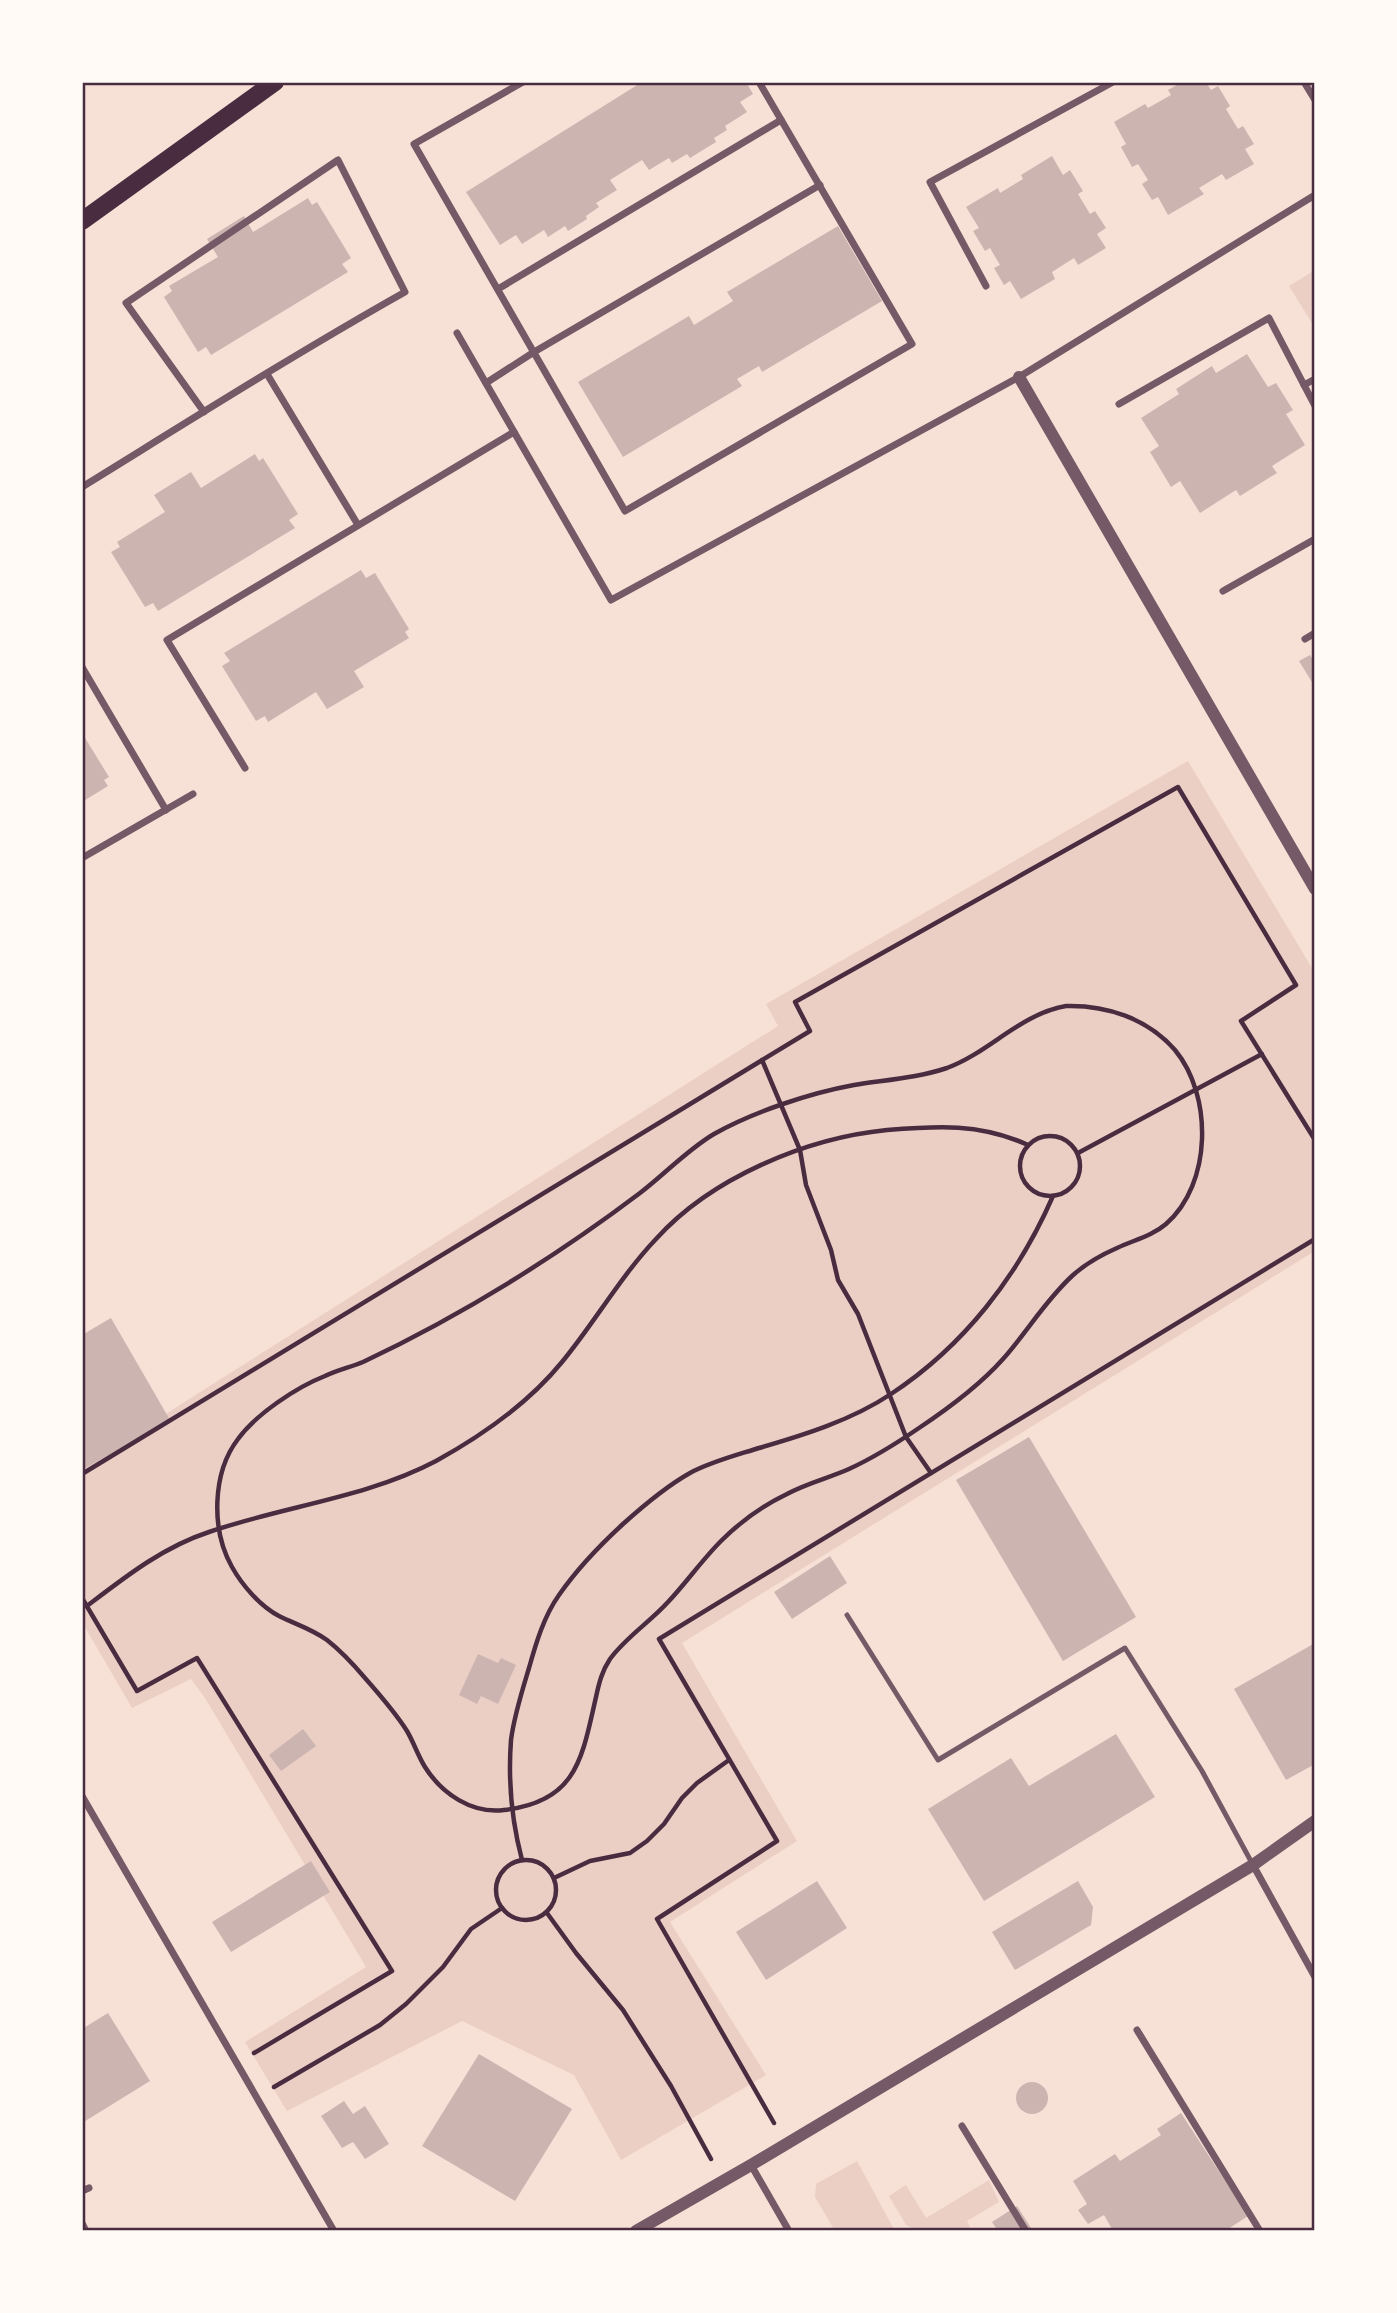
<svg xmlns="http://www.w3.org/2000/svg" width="1397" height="2313" font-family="'Noto Sans',sans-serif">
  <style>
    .green { fill: #ebcfc5 }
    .building { fill: #ccb4b1 }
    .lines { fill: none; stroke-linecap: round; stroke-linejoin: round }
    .path { stroke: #4a2c40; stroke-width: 4.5 }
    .service { stroke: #755966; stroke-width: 5 }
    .minor { stroke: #755966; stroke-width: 7 }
    .tertiary { stroke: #755966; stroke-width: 12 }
    .primary { stroke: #4a2c40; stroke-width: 18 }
    .neatline { fill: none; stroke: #4a2c40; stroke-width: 2.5 }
  </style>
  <rect width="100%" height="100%" fill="#f7e1d7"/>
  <g class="green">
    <polygon points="1315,270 1315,328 1289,286"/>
    <polygon points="1188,761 1315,973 1315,1251 682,1643 797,1841 670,1922 766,2075 621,2160 574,2075 462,2021 287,2111 245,2042 366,1967 205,1698 191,1679 132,1708 82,1622 82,1467 778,1026 766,1004"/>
    <polygon points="857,2161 895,2231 835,2231 815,2197 816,2184"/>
    <polygon points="989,2180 999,2202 967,2221 970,2227 964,2231 920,2231 906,2225 889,2196 906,2185 926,2218"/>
  </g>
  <g class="building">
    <polygon points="642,82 746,82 753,94 740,102 747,112 725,126 727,130 714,138 716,142 690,158 687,154 672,163 669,158 649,170 642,160 610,180 617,190 596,203 599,207 586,216 587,219 568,231 565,226 548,237 544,230 522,244 516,235 500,245 466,192"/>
    <polygon points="1182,82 1206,82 1211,90 1218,86 1230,106 1226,109 1238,129 1243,126 1254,144 1245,149 1254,164 1226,180 1222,174 1199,188 1204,194 1168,215 1158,197 1152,200 1142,184 1148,180 1138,164 1132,167 1121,147 1126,144 1114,122 1145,104 1148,108 1171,95 1168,90"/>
    <polygon points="1052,156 1063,175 1070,170 1083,191 1078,194 1090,214 1095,211 1106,228 1097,234 1106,248 1078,265 1074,258 1052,272 1055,279 1021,299 1010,281 1004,285 994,268 1000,265 990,248 985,251 973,231 979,228 966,207 998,188 1000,193 1023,179 1021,175"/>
    <polygon points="308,198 312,205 317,202 351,258 342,264 348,272 211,355 206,347 198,352 164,297 172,291 169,286 218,257 207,239 244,216 253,232"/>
    <polygon points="838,226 882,301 762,372 759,366 737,379 742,386 623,457 578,382 689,316 694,325 733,301 727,292"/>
    <polygon points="1247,354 1268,387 1276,383 1293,410 1286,414 1305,445 1272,466 1277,473 1240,496 1236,490 1200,513 1180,481 1171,487 1150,452 1159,446 1141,418 1179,394 1176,389 1212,366 1216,373"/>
    <polygon points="255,454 259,461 263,458 298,514 289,520 295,528 158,611 153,603 145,607 111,552 120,547 117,542 165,512 154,495 191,472 201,488"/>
    <polygon points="361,570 366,578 375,573 409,629 405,632 409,638 354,671 364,687 327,709 316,692 268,722 265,716 256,721 222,666 230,661 224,653"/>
    <polygon points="1310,655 1315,663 1315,687 1299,661"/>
    <polygon points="82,733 109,777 104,780 108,786 82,802"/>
    <polygon points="111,1318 170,1420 82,1470 82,1335"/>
    <polygon points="1029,1437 1136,1617 1063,1661 956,1480"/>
    <polygon points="830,1556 847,1583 792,1619 774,1592"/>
    <polygon points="1315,1643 1315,1764 1286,1780 1234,1689"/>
    <polygon points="478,1654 498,1663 501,1658 516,1665 498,1704 481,1696 477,1704 459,1695"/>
    <polygon points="303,1729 316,1746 281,1771 269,1755"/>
    <polygon points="1116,1734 1155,1797 984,1901 928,1809 1011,1758 1029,1786"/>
    <polygon points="311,1861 330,1892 231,1952 212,1922"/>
    <polygon points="817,1881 847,1928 766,1980 736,1932"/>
    <polygon points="1078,1881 1093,1907 1091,1925 1015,1970 992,1932"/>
    <polygon points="108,2013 150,2081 82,2123 82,2029"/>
    <polygon points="479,2054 572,2109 515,2201 422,2146"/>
    <circle cx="1032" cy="2098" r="16"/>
    <polygon points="344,2101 353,2114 365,2106 389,2144 365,2159 353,2142 342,2148 321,2116"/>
    <polygon points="1181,2113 1248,2216 1225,2231 1214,2231 1213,2228 1208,2231 1109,2231 1112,2229 1104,2215 1088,2224 1078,2210 1087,2204 1073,2181 1115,2154 1120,2161 1161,2135 1157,2129"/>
    <polygon points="1017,2206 1033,2231 992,2231 996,2228 992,2222"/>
  </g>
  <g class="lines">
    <g class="path">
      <path d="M1066,1006C1106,1005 1147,1018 1175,1050C1213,1096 1212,1184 1166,1224C1152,1236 1134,1240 1117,1248C1101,1255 1085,1264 1072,1276C1045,1301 1027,1332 1003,1359C979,1386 949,1408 919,1428C897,1443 873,1458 849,1469C829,1478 807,1483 787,1494C764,1505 739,1523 721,1541C702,1560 686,1583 668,1602C650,1622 626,1637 610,1659C602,1671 599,1683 596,1697C582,1758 577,1802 504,1810C472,1814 442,1794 425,1767C418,1756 414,1743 407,1731C395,1712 380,1695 365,1678C354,1665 341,1651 327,1640C312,1629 295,1624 279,1616C260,1606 242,1585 232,1567C211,1530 212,1473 238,1439C256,1414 297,1387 325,1376C337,1370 351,1367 363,1362C460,1316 554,1258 640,1193C665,1174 687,1150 714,1134C753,1112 810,1093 854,1085C885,1080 917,1078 947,1068C990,1052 1020,1014 1066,1006Z"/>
      <polyline points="762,1060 800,1150 806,1185 831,1250 838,1280 858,1314 906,1437 931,1473"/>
      <circle cx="1050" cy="1166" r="30"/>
      <polyline points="1078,1153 1262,1054"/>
      <polyline points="82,1474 810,1031 795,1002 1178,787 1296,985 1241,1021 1315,1140"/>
      <polyline points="82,1598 137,1691 197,1658 392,1971 254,2053"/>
      <path d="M87,1606C125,1577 163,1547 209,1532C284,1506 366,1498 436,1461C483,1435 528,1404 562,1362C595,1322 620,1277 656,1239C711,1178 806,1138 887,1130C937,1126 980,1123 1028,1145"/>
      <circle cx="526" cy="1890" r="30"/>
      <path d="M522,1860C512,1822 508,1780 511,1740C514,1716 522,1691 529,1668C536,1643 544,1616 559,1595C577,1569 599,1546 623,1524C643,1506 665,1487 690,1473C710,1462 737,1455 759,1448C804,1435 852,1420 891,1394C964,1346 1018,1276 1053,1196"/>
      <polyline points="554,1878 590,1861 630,1853 647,1841 664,1824 682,1798 697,1783 729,1760"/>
      <polyline points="547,1913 576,1953 623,2010 671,2086 711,2159"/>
      <polyline points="274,2087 380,2025 406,2004 443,1967 471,1929 502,1908"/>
      <polyline points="774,2123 657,1919 777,1841 659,1639 1315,1239"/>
    </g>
    <polyline class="service" points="847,1615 938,1760 1125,1648 1202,1771 1253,1865"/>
    <g class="minor">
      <polyline points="523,82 414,144 625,511 912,344 759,82"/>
      <polyline points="1304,82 1315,100"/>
      <polyline points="986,286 930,182 1113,82"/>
      <polyline points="498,289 781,120"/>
      <polyline points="457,333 611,600 1019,377 1315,195"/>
      <polyline points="267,374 358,525"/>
      <polyline points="486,383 534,352 820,185"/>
      <polyline points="1304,385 1315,379"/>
      <polyline points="1119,404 1269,318 1315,406"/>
      <path d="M82,487C189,421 295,354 405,292L338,160L126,303L204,412"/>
      <polyline points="1223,591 1315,539"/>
      <polyline points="1305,639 1315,633"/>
      <polyline points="82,667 166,810"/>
      <polyline points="245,768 167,640 514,432"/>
      <polyline points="82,858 193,794"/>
      <polyline points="82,1796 334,2231"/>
      <polyline points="1253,1865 1315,1977"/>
      <polyline points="1137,2030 1260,2231"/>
      <polyline points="962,2126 1026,2231"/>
      <polyline points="751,2165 789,2231"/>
      <polyline points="82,2191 89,2188"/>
      <polyline points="82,2223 86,2231"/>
    </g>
    <g class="tertiary">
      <polyline points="1019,377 1315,889"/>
      <polyline points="636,2231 751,2165 1253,1865 1315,1821"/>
    </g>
    <polyline class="primary" points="82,221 275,82"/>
  </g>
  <rect width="1397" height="2313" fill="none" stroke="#fffaf5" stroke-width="168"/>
  <rect x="84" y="84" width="1229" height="2145" class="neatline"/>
</svg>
